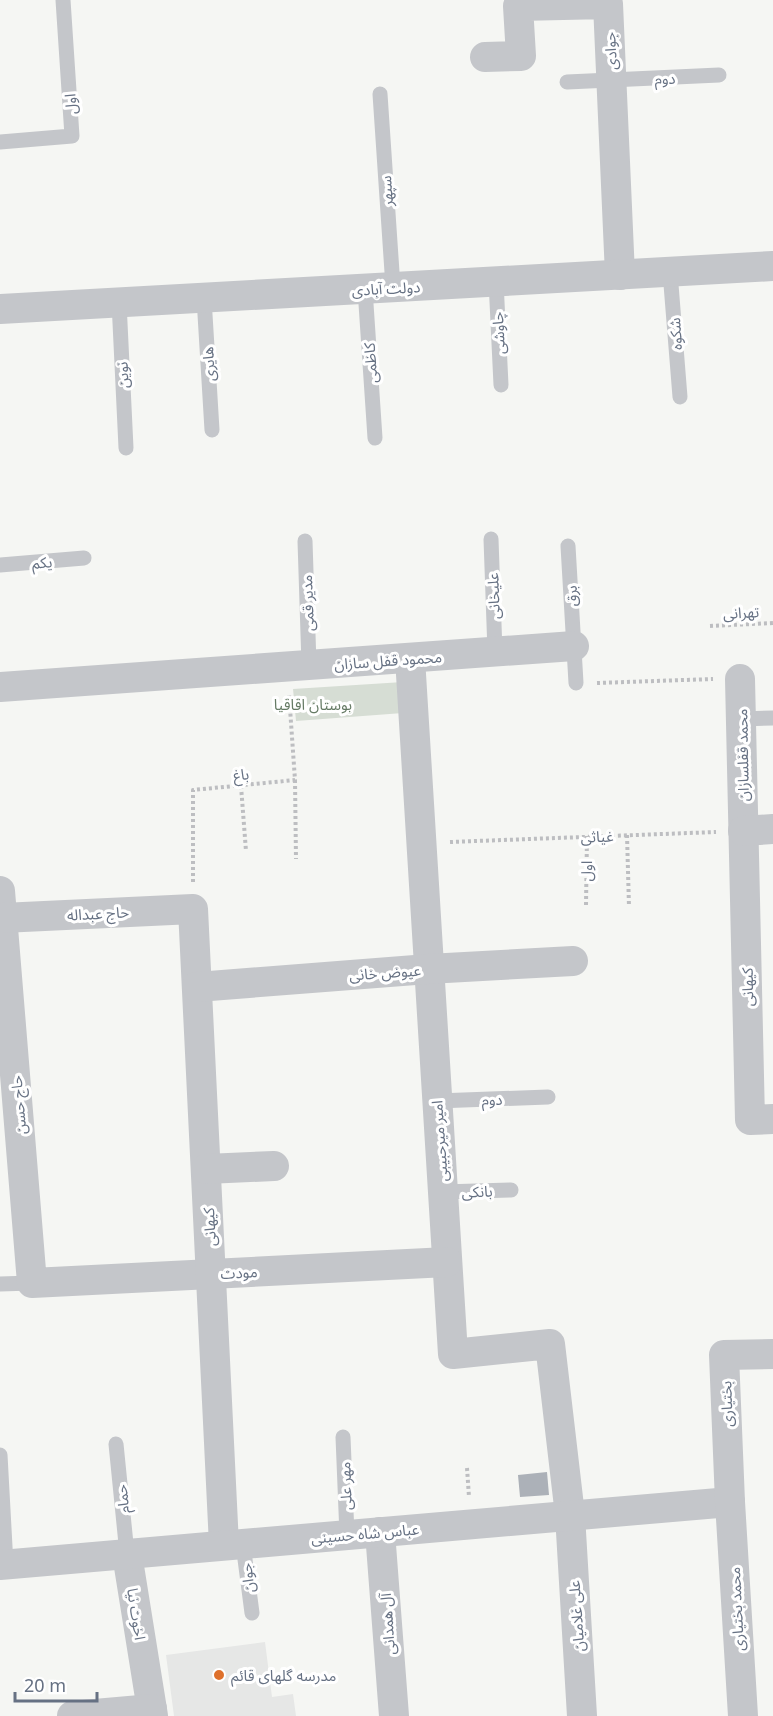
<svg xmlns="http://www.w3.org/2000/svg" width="773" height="1716" font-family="'Noto Sans','Noto Sans Arabic',sans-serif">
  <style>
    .built { fill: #e6e7e6 }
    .green { fill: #d6ddd4 }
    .building { fill: #acb1b8 }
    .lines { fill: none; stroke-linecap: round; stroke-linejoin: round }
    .path { stroke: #bdbec1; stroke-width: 4; stroke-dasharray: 3 3; stroke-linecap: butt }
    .lane { stroke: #c4c6ca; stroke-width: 15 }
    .street { stroke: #c4c6ca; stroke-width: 30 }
    .poi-dot { fill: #de702b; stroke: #fff; stroke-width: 2 }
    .labels { text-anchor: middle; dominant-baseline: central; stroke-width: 6; stroke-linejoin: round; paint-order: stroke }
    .street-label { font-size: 15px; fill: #667183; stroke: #fff }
    .park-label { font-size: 15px; fill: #657a64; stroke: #fff }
    .poi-label { font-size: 15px; fill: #667183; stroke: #fff; text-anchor: start }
  </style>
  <rect width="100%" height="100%" fill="#f5f6f3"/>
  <polygon class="built" points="265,1642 272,1697 293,1694 296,1716 174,1716 166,1655"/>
  <polygon class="green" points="403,682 403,713 296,721 293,689"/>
  <polygon class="building" points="547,1472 549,1495 520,1497 518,1475"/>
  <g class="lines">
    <g class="path">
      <polyline points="710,626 773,623"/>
      <polyline points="597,683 713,679"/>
      <polyline points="295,780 296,859"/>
      <polyline points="241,786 246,851"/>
      <polyline points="627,835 629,907"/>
      <polyline points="450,842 716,832"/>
      <polyline points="193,882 193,790 295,780 289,694"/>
      <polyline points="586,905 587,836"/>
      <polyline points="467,1468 469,1497"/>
    </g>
    <g class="lane">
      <polyline points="567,82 719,75"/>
      <polyline points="380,94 393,287"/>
      <polyline points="0,142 72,136 63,0"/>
      <polyline points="670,272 680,397"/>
      <polyline points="496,281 501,385"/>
      <polyline points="365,289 375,438"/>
      <polyline points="204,298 212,430"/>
      <polyline points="119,302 126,448"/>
      <polyline points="491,539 495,652"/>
      <polyline points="305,541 309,665"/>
      <polyline points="568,546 576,683"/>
      <polyline points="0,565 84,558"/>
      <polyline points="741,719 773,718"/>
      <polyline points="437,1101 548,1097"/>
      <polyline points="442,1192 511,1190"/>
      <polyline points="0,1284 32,1283"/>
      <polyline points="343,1437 347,1535"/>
      <polyline points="116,1444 127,1554"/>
      <polyline points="0,1455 6,1565"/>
      <polyline points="243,1544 252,1613"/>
    </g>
    <g class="street">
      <polyline points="485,57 521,56 518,6 608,4 620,275"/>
      <polyline points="0,309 773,266"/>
      <polyline points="410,658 453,1354 550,1344 570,1515 582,1716"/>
      <polyline points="740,679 750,1120 773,1119"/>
      <polyline points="0,687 574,646"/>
      <polyline points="743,831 773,829"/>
      <polyline points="0,891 32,1283 447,1262"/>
      <polyline points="2,918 193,909 224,1545"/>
      <polyline points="197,987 428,969 573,961"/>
      <polyline points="206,1169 274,1166"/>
      <polyline points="380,1532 394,1716"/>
      <polyline points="127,1554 153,1716"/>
      <polyline points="0,1565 730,1502"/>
      <polyline points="72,1716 152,1709"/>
      <polyline points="743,1716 730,1502 724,1355 773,1354"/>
    </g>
  </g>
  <circle class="poi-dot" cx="219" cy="1675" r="6"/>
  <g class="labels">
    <g class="street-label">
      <text transform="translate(610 51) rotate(-93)">جوادی</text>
      <text transform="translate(665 78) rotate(-2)">دوم</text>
      <text transform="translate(70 104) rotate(-94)">اول</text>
      <text transform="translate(386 191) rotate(-94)">سپهر</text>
      <text transform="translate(386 288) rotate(-3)">دولت آبادی</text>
      <text transform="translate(498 333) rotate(-93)">چاوشی</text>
      <text transform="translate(675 334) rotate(-94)">شکوه</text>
      <text transform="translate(370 363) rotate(-94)">کاظمی</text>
      <text transform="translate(208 364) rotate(-93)">هایری</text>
      <text transform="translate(122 375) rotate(-93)">نوین</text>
      <text transform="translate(42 562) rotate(-4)">یکم</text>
      <text transform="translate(493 596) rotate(-92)">علیخانی</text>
      <text transform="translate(571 596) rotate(-93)">برق</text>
      <text transform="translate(307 603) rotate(-92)">مدیر قمی</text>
      <text transform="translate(741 612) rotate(-3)">تهرانی</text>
      <text transform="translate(388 660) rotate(-4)">محمود قفل سازان</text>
      <text transform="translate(742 755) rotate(-91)">محمد قفلسازان</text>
      <text transform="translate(241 774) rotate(-6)">باغ</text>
      <text transform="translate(597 836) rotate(-2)">غیاثی</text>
      <text transform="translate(586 871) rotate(-89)">اول</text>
      <text transform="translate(98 913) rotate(-3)">حاج عبداله</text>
      <text transform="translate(385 972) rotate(-4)">عیوض خانی</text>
      <text transform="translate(747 987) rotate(-91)">کیهانی</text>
      <text transform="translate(492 1099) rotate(-2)">دوم</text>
      <text transform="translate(18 1105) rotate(-95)">حاج حسن</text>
      <text transform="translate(439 1141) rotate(-94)">امیر میرحبیبی</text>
      <text transform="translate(477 1191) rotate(-2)">بانکی</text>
      <text transform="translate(209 1227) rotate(-93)">کیهانی</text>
      <text transform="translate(239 1272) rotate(-3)">مودت</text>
      <text transform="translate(726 1404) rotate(-92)">بختیاری</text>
      <text transform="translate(345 1486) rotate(-92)">مهر علی</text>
      <text transform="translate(122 1499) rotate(-96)">حمام</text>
      <text transform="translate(365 1533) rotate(-5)">عباس شاه حسینی</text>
      <text transform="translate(247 1578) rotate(-97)">جوان</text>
      <text transform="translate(736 1609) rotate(-93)">محمد بختیاری</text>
      <text transform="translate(137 1614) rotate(81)">اخوت نیا</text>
      <text transform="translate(576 1616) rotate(-94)">علی غلامیان</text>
      <text transform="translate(387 1624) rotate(-94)">آل همدانی</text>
    </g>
    <g class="park-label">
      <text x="313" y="704">بوستان اقاقیا</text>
    </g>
    <g class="poi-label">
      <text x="231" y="1675">مدرسه گلهای قائم</text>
    </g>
  </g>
  <path d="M15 1692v9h82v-9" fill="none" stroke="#667183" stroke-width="3"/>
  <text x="24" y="1692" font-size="18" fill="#667183" stroke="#ffffff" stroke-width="4.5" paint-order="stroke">20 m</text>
</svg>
